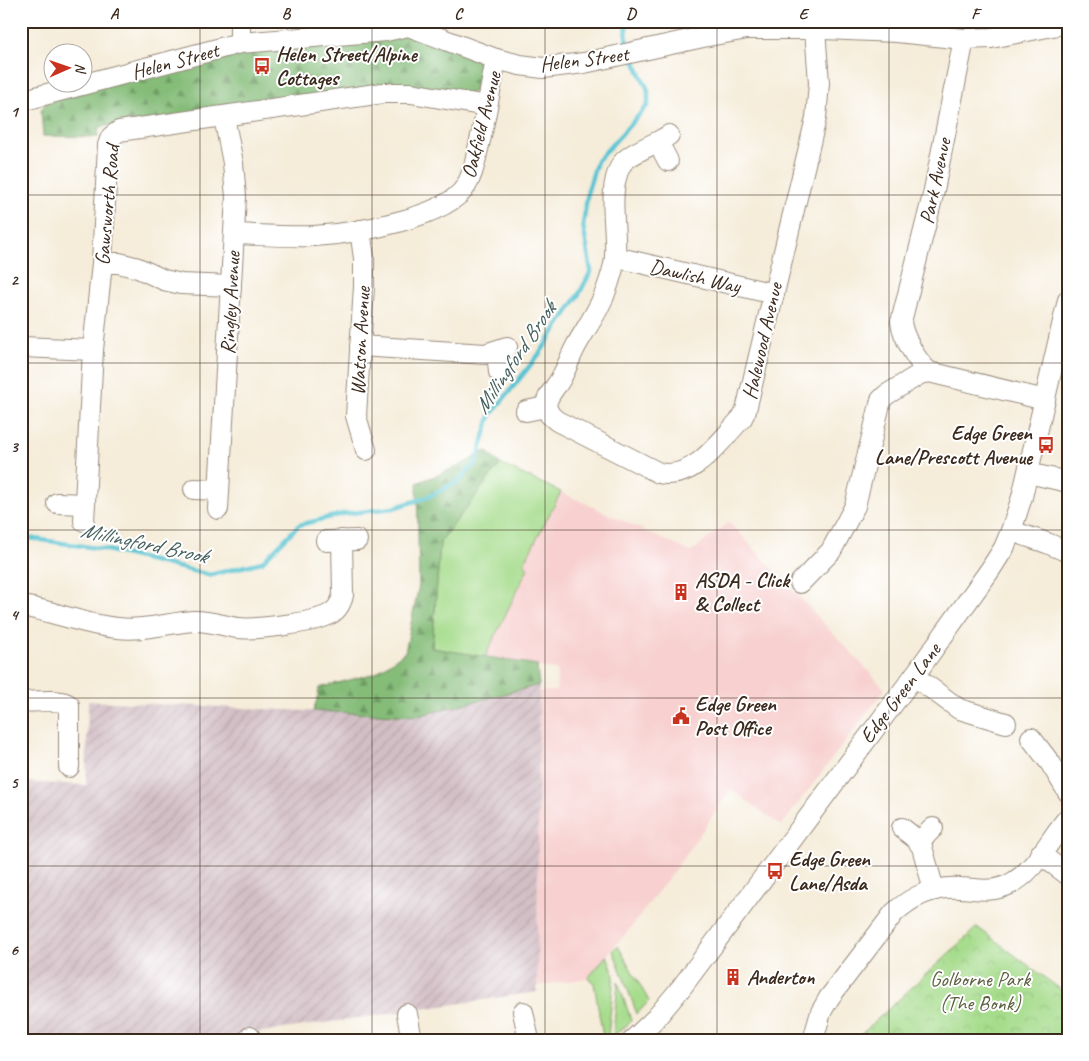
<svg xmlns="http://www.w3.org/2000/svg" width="1089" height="1061" font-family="Caveat,sans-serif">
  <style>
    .built { fill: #f7d0cf }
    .industrial { fill: url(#industrial-furrows) }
    .grass { fill: #a6dc8c; stroke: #708355 }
    .forest { fill: url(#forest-firs); stroke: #60734b }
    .park { fill: url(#park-crowns); stroke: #708355 }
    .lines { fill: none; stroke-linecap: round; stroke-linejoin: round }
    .stream { stroke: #59c4d3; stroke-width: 4.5 }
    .minor-casing { stroke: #988b7c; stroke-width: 22 }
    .minor { stroke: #fff; stroke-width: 20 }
    .grid { fill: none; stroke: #3b2a1e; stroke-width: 1; stroke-opacity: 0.55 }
    .labels { text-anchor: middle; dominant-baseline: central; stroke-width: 4; stroke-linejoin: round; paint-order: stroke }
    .poi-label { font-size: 21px; font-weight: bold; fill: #3b2a1e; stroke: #fff; text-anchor: start }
    .street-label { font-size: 21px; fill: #3b2a1e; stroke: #fff }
    .park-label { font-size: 21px; fill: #5b5f3f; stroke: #fff }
    .water-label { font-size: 22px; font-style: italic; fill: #46605d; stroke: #fff }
    .neatline { fill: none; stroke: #3b2a1e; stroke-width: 2 }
    .grid-label { font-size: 16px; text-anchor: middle; font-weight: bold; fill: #3b2a1e }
  </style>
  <defs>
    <pattern id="industrial-furrows" width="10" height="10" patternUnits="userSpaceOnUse" patternTransform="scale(1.25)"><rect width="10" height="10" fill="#d2bec5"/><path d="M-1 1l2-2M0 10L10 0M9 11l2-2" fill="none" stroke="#b5a3a9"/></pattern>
    <pattern id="forest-firs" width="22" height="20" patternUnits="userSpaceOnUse" patternTransform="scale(1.25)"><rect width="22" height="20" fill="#84bc78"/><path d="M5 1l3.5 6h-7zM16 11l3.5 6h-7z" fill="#6d9962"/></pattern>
    <pattern id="park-crowns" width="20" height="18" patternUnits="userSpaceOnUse" patternTransform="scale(1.25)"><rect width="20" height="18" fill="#a6dc8c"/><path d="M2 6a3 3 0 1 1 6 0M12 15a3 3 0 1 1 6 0" fill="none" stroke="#90bd78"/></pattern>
  </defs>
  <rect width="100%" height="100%" fill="#fff"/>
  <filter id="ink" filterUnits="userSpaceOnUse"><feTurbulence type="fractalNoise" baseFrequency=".02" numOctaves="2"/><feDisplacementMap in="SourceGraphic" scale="10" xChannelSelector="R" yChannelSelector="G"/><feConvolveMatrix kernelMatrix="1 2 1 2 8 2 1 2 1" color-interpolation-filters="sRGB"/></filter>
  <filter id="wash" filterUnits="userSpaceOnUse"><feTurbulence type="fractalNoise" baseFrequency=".0096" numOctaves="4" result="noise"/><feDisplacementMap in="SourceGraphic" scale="20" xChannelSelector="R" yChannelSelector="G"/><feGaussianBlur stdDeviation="1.12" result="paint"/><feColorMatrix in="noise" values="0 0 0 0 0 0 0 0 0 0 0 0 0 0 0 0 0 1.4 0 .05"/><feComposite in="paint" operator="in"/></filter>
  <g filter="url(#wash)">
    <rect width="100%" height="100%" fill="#f5ecd9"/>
    <polygon class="built" points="500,464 691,552 729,522 885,689 781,826 731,789 687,853 632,926 588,978 537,986 539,691 556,691 557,670 432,648"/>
    <polygon class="industrial" points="539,685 537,992 256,1033 228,1040 21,1040 21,782 86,785 88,701 417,716"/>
    <g class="grass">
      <polygon points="500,464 561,492 524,563 528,568 485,657 432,648 440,542"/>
      <polygon points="618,946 649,1001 637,1014 613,950"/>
      <polygon points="607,955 614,975 608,1037 603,1037 594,983 588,978"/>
      <polygon points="618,982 631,1020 628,1025 613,1035"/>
    </g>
    <g class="forest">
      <polygon points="409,31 478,61 481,65 474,92 467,94 247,107 99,127 98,137 43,136 41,110 45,104 162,67 307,41 334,46 358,38"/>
      <polygon points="486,451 500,464 440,542 432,648 537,665 539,685 417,716 313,711 318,697 319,688 376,673 405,652 419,585 417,483 457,467"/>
    </g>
    <polygon class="park" points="977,927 1068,995 1068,1040 855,1040"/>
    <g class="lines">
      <g class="stream">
        <polyline points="627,21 626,40 630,48"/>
        <polyline points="21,537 103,549 210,575 262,562 299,525 343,514 393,508 428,497 460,480 477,461 490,416 540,353 578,296 591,271 583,225 588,190 597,161 648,105 648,90 633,58"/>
      </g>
    </g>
  </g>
  <g filter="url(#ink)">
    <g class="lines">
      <g class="minor-casing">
        <g id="minor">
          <polyline points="240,21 240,43"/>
          <polyline points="21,101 240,43 386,31 408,26 496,59 520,65 543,68 584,63 703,37 747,29 823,29 897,32 964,39 991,38 1068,23"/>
          <polyline points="658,142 668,161"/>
          <polyline points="360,230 364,258 364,286 356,416 366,450"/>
          <path d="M234,234C261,235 288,237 314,236C351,234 447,218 466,186C472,176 475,164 477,153C485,122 490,91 496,59"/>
          <polyline points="615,257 774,294"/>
          <polyline points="102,263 119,263 138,268 164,280 181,284 231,286"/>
          <polyline points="360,346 485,354 507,347"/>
          <polyline points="21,347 93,350"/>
          <polyline points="497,351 499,372"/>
          <path d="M929,372C917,362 903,337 901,322L933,195L964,39"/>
          <path d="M546,407L550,415L557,421L659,473C694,481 720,441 742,418L746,410L816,118L819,83L815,29"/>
          <path d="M526,411L546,407C546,396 554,390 560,380C566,370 570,357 576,346C587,326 601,308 608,285C611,276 615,265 615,256C617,229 607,190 621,165C628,153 657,144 669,135"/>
          <polyline points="1028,473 1068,482"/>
          <polyline points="194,489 219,490"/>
          <polyline points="57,503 85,504"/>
          <polyline points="218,509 236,197 233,163 224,117"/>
          <polyline points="84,521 93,350 102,263 108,145 111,137 119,131 383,93 411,93 487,106"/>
          <polyline points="1011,531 1047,543 1068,552"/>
          <polyline points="326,541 357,540"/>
          <polyline points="800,583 831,551 855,506 881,400 886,395 920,374 929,372 1045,400"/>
          <path d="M21,606C54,611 84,625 118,628C143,631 168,623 193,621C208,620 223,626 238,628C256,630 312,623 328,615C337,611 341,604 343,595L342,540"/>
          <polyline points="914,676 959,709 1006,723"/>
          <path d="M21,702C33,702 61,698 69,705V767"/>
          <polyline points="1031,738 1051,764 1068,792"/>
          <polyline points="902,828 916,839 922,847 934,890"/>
          <polyline points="919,842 933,828"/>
          <polyline points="1040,854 1068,875"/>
          <polyline points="523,1012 529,1040"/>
          <polyline points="407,1014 412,1040"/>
          <polyline points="250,1037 251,1040"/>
          <polyline points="633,1040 656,1018 681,988 914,676 990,570 1004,548 1011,531 1022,497 1068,300"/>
          <path d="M813,1040L821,1012L829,998L894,913C912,896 935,886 960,888C978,889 993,893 1010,884C1036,871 1049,839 1068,818"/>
        </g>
      </g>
      <use href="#minor" class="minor"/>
    </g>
  </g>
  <path class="grid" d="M200,21V1040M372,21V1040M545,21V1040M717,21V1040M889,21V1040M21,195H1068M21,363H1068M21,530H1068M21,698H1068M21,866H1068"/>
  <defs>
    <g id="bus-bare" transform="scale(1.35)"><path d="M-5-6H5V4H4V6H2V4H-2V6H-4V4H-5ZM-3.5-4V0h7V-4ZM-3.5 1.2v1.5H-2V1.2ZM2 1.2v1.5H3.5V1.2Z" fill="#c8321e" stroke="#fff" stroke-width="2.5" paint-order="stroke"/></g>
    <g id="building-bare" transform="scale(1.35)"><path d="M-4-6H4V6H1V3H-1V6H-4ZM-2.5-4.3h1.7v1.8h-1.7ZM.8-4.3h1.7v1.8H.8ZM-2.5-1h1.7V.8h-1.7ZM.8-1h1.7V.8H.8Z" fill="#c8321e" stroke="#fff" stroke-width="2.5" paint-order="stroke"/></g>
    <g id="civic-bare" transform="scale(1.35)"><path d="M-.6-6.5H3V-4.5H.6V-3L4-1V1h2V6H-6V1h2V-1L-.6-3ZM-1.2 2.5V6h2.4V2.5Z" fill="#c8321e" stroke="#fff" stroke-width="2.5" paint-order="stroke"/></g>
  </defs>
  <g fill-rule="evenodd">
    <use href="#bus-bare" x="262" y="66"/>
    <use href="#bus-bare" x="1046" y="445"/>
    <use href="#building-bare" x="681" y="592"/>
    <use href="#civic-bare" x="681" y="716"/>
    <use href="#bus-bare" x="775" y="871"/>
    <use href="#building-bare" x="733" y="977"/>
  </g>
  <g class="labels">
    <g class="poi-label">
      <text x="276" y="54">Helen Street/Alpine<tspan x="276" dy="24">Cottages</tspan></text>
      <text x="1032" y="433" text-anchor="end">Edge Green<tspan x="1032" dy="24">Lane/Prescott Avenue</tspan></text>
      <text x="695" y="580">ASDA - Click<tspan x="695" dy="24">&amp; Collect</tspan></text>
      <text x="695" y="704">Edge Green<tspan x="695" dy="24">Post Office</tspan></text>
      <text x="789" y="859">Edge Green<tspan x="789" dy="24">Lane/Asda</tspan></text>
      <text x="747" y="977">Anderton</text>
    </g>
    <g class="street-label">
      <text transform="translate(584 59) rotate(-7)">Helen Street</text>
      <text transform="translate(175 61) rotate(-15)">Helen Street</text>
      <text transform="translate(481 125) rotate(-76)">Oakfield Avenue</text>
      <text transform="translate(935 181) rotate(-78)">Park Avenue</text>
      <text transform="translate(107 205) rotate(-85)">Gawsworth Road</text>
      <text transform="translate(695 276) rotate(13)">Dawlish Way</text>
      <text transform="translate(230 303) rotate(-87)">Ringley Avenue</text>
      <text transform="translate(360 341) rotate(-87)">Watson Avenue</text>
      <text transform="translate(762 341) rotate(-77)">Halewood Avenue</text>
      <text transform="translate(900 693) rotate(-53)">Edge Green Lane</text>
    </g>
    <g class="park-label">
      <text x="980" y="979">Golborne Park<tspan x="980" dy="24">(The Bonk)</tspan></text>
    </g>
    <g class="water-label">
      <text transform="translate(515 358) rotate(-56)">Millingford Brook</text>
      <text transform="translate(144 543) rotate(12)">Millingford Brook</text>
    </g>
  </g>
  <rect width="1089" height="1061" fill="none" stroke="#fff" stroke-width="55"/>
  <g transform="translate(68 68) rotate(88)"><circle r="24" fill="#ffffff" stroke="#b1aaa5"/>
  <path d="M0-4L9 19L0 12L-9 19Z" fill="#c8321e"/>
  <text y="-8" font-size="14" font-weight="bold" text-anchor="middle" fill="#3b2a1e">N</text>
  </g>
  <rect x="28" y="28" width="1034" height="1006" class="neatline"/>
  <g class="grid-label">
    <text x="114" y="19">A</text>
    <text x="286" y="19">B</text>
    <text x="458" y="19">C</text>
    <text x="631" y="19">D</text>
    <text x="803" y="19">E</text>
    <text x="975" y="19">F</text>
    <text x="14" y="117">1</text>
    <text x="14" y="285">2</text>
    <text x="14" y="452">3</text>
    <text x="14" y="620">4</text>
    <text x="14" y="788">5</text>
    <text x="14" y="955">6</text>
  </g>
</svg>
